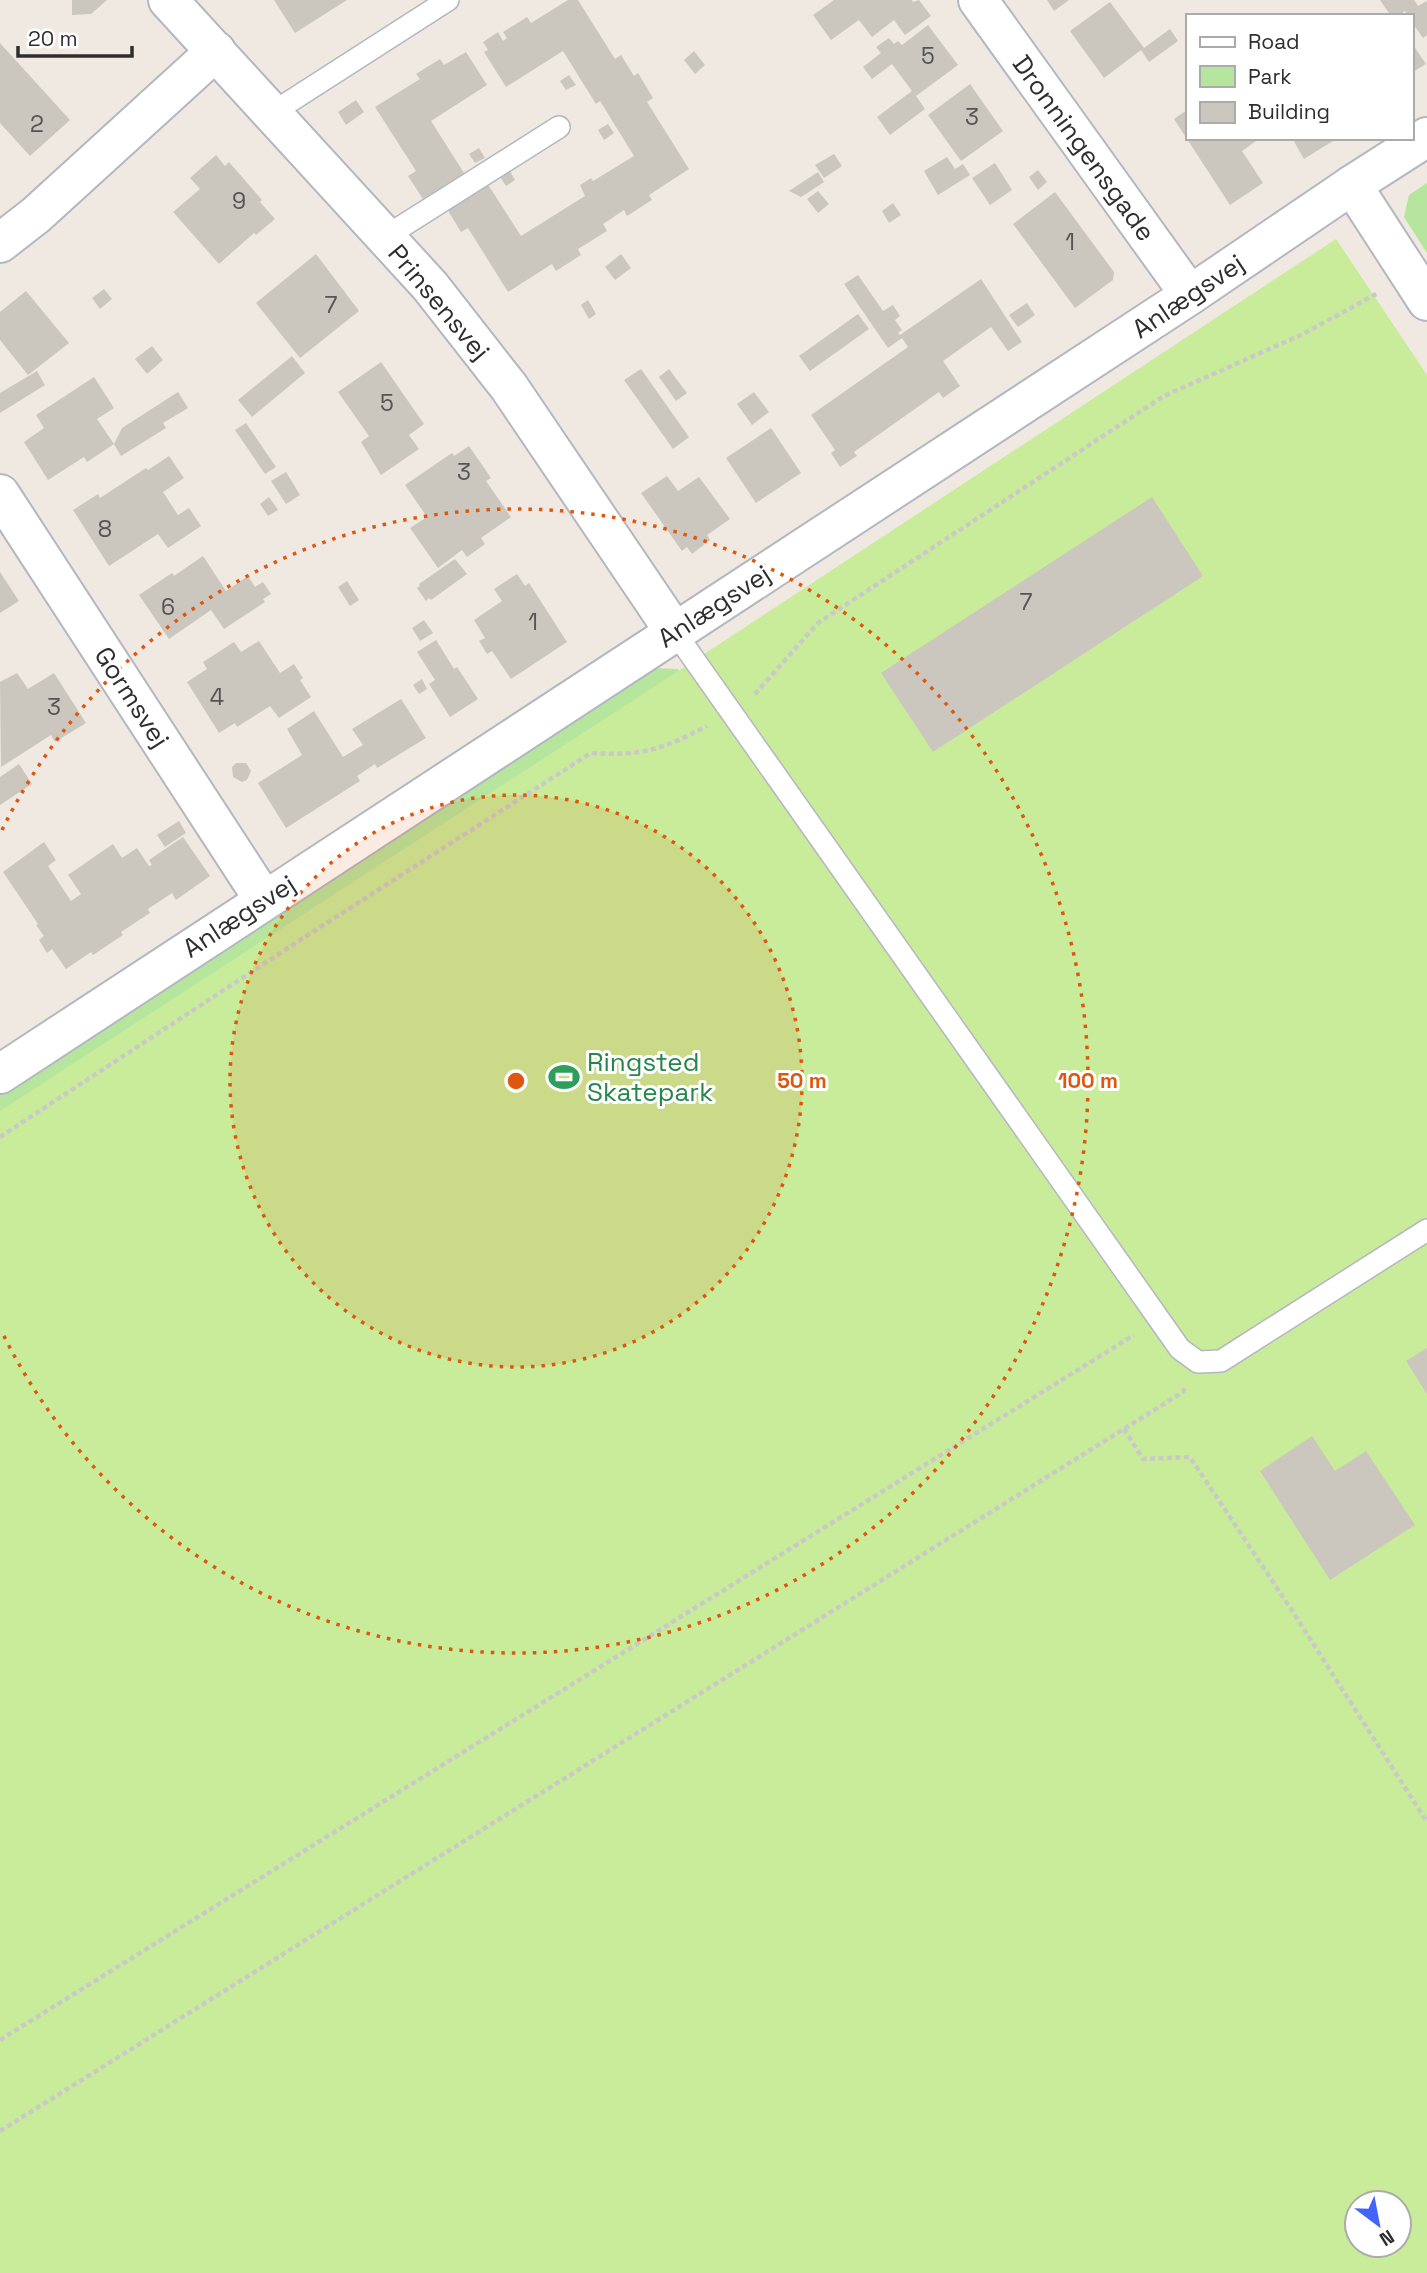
<svg xmlns="http://www.w3.org/2000/svg" width="1427" height="2273" font-family="'Space Grotesk',sans-serif">
  <style>
    .green { fill: #b6e59e }
    .pitch { fill: #c9ec9a; fill-rule: evenodd }
    .building { fill: #cbc7bf }
    .lines { fill: none; stroke-linecap: round; stroke-linejoin: round }
    .lane-casing { stroke: #b4b7c1; stroke-width: 24 }
    .street-casing { stroke: #b4b7c1; stroke-width: 42 }
    .path { stroke: #c9c9c9; stroke-width: 4.5; stroke-dasharray: 5 3.5; stroke-linecap: butt }
    .lane { stroke: #fff; stroke-width: 21 }
    .street { stroke: #fff; stroke-width: 38 }
    .ring { fill: none; stroke: #df570e; stroke-width: 3.5; stroke-dasharray: 3.5 7 }
    .labels { text-anchor: middle; dominant-baseline: central; stroke-width: 6; stroke-linejoin: round; paint-order: stroke }
    .number-label { font-size: 23px; fill: #555452 }
    .street-label { font-size: 26px; fill: #2e2e2e; stroke: #fff }
    .leisure-label { font-size: 26px; fill: #27864d; stroke: #fff; text-anchor: start }
    .centre { fill: #df570e; stroke: #fff; stroke-width: 3.5 }
    .ring-label { font-size: 21px; text-anchor: middle; font-weight: bold; fill: #df570e; stroke: #fff; stroke-width: 6; stroke-linejoin: round; paint-order: stroke }
  </style>
  <rect width="100%" height="100%" fill="#efe9e1"/>
  <g class="green">
    <polygon points="1427,183 1427,253 1404,217 1409,195"/>
    <polygon points="653,668 678,669 710,710 0,1127 0,1095"/>
  </g>
  <path class="pitch" d="M1336,239L1427,375V2273H0V1111L663,681ZM1357,2203H1399V2245H1357Z"/>
  <g class="building">
    <polygon points="72,0 107,0 91,14 72,15"/>
    <polygon points="274,0 347,0 295,33"/>
    <polygon points="568,0 578,0 615,59 621,55 634,76 638,73 653,98 647,102 689,169 649,195 652,200 627,216 624,210 603,224 607,231 578,249 581,255 556,271 552,264 508,292 468,228 461,232 447,209 487,183 521,236 585,196 580,185 591,178 593,181 634,156 600,101 596,104 563,51 506,87 484,52 488,50 483,42 498,32 503,41 507,38 503,32 527,17 531,23"/>
    <polygon points="834,0 912,0 913,2 919,0 931,16 905,35 894,20 872,37 859,20 831,40 813,15"/>
    <polygon points="1047,0 1069,0 1054,11"/>
    <polygon points="1380,0 1414,0 1418,6 1427,1 1427,35 1423,38 1411,21 1411,16 1408,16 1405,11 1398,16 1391,16"/>
    <polygon points="1110,2 1144,48 1170,29 1178,41 1149,62 1141,50 1104,78 1070,31"/>
    <polygon points="928,25 958,65 916,96 925,109 890,135 877,117 912,91 892,64 872,79 863,67 881,53 876,47 889,38 894,44 898,41 902,45"/>
    <polygon points="1411,42 1426,64 1411,73"/>
    <polygon points="0,43 70,120 30,156 0,123"/>
    <polygon points="694,51 705,65 695,74 684,60"/>
    <polygon points="466,52 487,85 431,121 464,173 423,199 408,176 416,171 375,107 420,79 416,74 440,59 444,65"/>
    <polygon points="569,75 576,85 566,90 560,81"/>
    <polygon points="970,84 1003,131 961,161 928,115"/>
    <polygon points="356,100 364,112 346,125 338,112"/>
    <polygon points="1187,110 1187,138 1254,138 1256,141 1242,151 1263,183 1230,205 1174,119"/>
    <polygon points="608,124 614,133 604,140 598,130"/>
    <polygon points="1292,138 1333,138 1333,141 1304,159"/>
    <polygon points="479,148 485,158 475,163 469,154"/>
    <polygon points="834,154 842,166 824,178 815,165"/>
    <polygon points="216,155 225,166 229,162 262,200 260,202 275,219 256,235 254,233 219,264 173,212 200,189 190,178"/>
    <polygon points="947,157 955,169 963,164 970,175 938,195 924,171"/>
    <polygon points="995,163 1012,190 990,205 972,178"/>
    <polygon points="1038,170 1047,182 1038,190 1029,177"/>
    <polygon points="510,171 515,180 506,186 500,177"/>
    <polygon points="818,172 824,182 806,194 801,197 789,191"/>
    <polygon points="818,191 829,204 818,213 807,199"/>
    <polygon points="1055,192 1114,272 1113,280 1075,308 1013,224"/>
    <polygon points="893,203 901,215 889,223 882,211"/>
    <polygon points="316,254 359,311 300,358 256,303"/>
    <polygon points="621,254 631,268 615,280 605,267"/>
    <polygon points="858,275 883,311 893,305 900,316 895,320 902,330 898,333 900,335 981,279 1022,342 1008,351 991,327 943,361 960,386 943,398 939,392 854,452 857,456 840,467 831,453 835,450 811,415 908,347 902,338 888,348 844,284"/>
    <polygon points="104,289 112,299 100,309 92,298"/>
    <polygon points="26,291 69,343 28,375 0,340 0,312"/>
    <polygon points="588,300 596,314 589,319 581,305"/>
    <polygon points="1027,303 1035,315 1018,327 1009,315"/>
    <polygon points="858,314 869,329 810,371 799,356"/>
    <polygon points="152,346 163,360 147,374 135,359"/>
    <polygon points="292,356 305,373 252,417 238,400"/>
    <polygon points="381,362 424,424 409,435 419,449 381,475 361,442 369,436 338,392"/>
    <polygon points="641,369 689,437 673,449 624,380"/>
    <polygon points="669,369 687,393 676,401 659,377"/>
    <polygon points="37,371 45,385 0,413 0,393"/>
    <polygon points="94,377 114,408 97,419 114,444 87,462 84,457 48,480 24,442 44,428 36,415"/>
    <polygon points="178,392 188,408 163,423 166,428 121,456 114,444 122,428"/>
    <polygon points="754,392 769,412 752,425 737,404"/>
    <polygon points="246,423 276,467 265,474 235,430"/>
    <polygon points="771,428 801,473 756,503 726,458"/>
    <polygon points="469,446 491,478 486,481 511,517 481,538 485,544 467,557 462,550 438,568 410,528 427,517 405,485 452,453 454,456"/>
    <polygon points="169,456 184,478 163,492 178,515 189,508 201,526 168,548 158,534 109,566 73,510 98,494 100,498 146,468 148,470"/>
    <polygon points="286,472 300,495 286,504 271,481"/>
    <polygon points="667,476 678,491 699,477 730,519 707,535 710,540 692,554 687,547 682,551 641,493"/>
    <polygon points="269,497 278,510 268,516 260,504"/>
    <polygon points="1152,497 1203,576 933,752 881,673"/>
    <polygon points="203,556 226,591 248,576 255,587 263,582 271,594 263,599 265,602 224,629 211,610 169,639 139,595 172,573 174,576"/>
    <polygon points="455,559 467,574 431,600 429,598 426,601 417,588 420,586 419,584"/>
    <polygon points="0,572 19,601 0,613"/>
    <polygon points="517,574 525,586 529,583 567,642 511,679 492,651 487,654 479,641 485,638 474,620 502,601 494,589"/>
    <polygon points="347,581 359,600 350,606 338,587"/>
    <polygon points="424,620 433,633 420,641 412,628"/>
    <polygon points="436,640 454,669 457,667 478,699 450,717 429,684 435,680 417,652"/>
    <polygon points="259,641 280,673 294,664 303,678 300,680 311,697 279,718 270,706 237,727 235,723 219,733 187,682 207,669 203,662 234,642 241,652"/>
    <polygon points="17,673 28,689 54,673 86,723 55,742 51,735 1,767 0,682"/>
    <polygon points="422,679 427,689 419,694 413,685"/>
    <polygon points="401,699 426,738 377,768 375,764 357,776 360,781 286,828 258,783 302,755 287,729 314,711 343,757 363,745 352,729"/>
    <polygon points="236,763 246,763 251,771 247,780 242,782 233,777 232,767"/>
    <polygon points="19,764 32,784 0,805 0,777"/>
    <polygon points="179,821 186,833 165,847 157,835"/>
    <polygon points="183,837 210,876 176,900 172,893 148,909 150,913 121,932 123,935 93,955 91,952 66,969 52,949 47,953 39,940 44,936 36,925 38,924 3,872 44,842 56,860 48,866 71,901 81,894 68,875 113,844 122,858 137,848 149,866 152,865 149,860"/>
    <polygon points="1427,1348 1427,1394 1406,1361"/>
    <polygon points="1312,1436 1335,1471 1366,1451 1415,1525 1330,1580 1260,1471"/>
  </g>
  <g class="lines">
    <g class="lane-casing">
      <g id="lane">
        <polyline points="272,113 448,0"/>
        <polyline points="385,237 559,127"/>
        <polyline points="674,631 1180,1349 1198,1362 1221,1361 1427,1230"/>
      </g>
    </g>
    <g class="street-casing">
      <g id="street">
        <polyline points="168,0 430,286 509,387 674,631"/>
        <polyline points="978,0 1190,295"/>
        <polyline points="1352,185 1427,301"/>
        <polyline points="0,243 36,215 216,51"/>
        <polyline points="0,494 264,900"/>
        <polyline points="0,1074 1190,295 1352,185 1427,137"/>
      </g>
    </g>
    <g class="path">
      <polyline points="755,694 818,623 1164,396 1303,334 1378,293"/>
      <path d="M0,1137L291,946L591,753C643,756 661,750 707,726"/>
      <polyline points="1124,1429 1143,1459 1190,1457 1291,1609 1427,1822"/>
      <polyline points="0,2040 1134,1335"/>
      <polyline points="0,2131 1183,1392 1185,1388"/>
    </g>
    <use href="#lane" class="lane"/>
    <use href="#street" class="street"/>
  </g>
  <circle cx="516" cy="1081" r="286" fill="#df570e" fill-opacity=".12"/>
  <g class="ring">
    <circle cx="516" cy="1081" r="286"/>
    <path d="M2 830A572 572 0 1 1 2 1332"/>
  </g>
  <defs>
    <g id="stadium-bare" transform="scale(2.415)"><path d="M0-5a6.5 5 0 1 0 0 10a6.5 5 0 1 0 0-10ZM-3.5-1.8h7v3.6h-7Z" fill="#2e9e5b" stroke="#fff" stroke-width="2.5" paint-order="stroke"/></g>
  </defs>
  <g fill-rule="evenodd">
    <use href="#stadium-bare" x="564" y="1077"/>
  </g>
  <g class="labels">
    <g class="number-label">
      <text x="928" y="56">5</text>
      <text x="972" y="117">3</text>
      <text x="37" y="124">2</text>
      <text x="239" y="201">9</text>
      <text x="1070" y="242">1</text>
      <text x="331" y="305">7</text>
      <text x="387" y="403">5</text>
      <text x="464" y="472">3</text>
      <text x="105" y="529">8</text>
      <text x="1026" y="602">7</text>
      <text x="168" y="607">6</text>
      <text x="533" y="622">1</text>
      <text x="217" y="697">4</text>
      <text x="54" y="707">3</text>
    </g>
    <g class="street-label">
      <text transform="translate(1084 148) rotate(54)">Dronningensgade</text>
      <text transform="translate(1188 296) rotate(-34)">Anlægsvej</text>
      <text transform="translate(439 302) rotate(50)">Prinsensvej</text>
      <text transform="translate(714 606) rotate(-33)">Anlægsvej</text>
      <text transform="translate(132 697) rotate(57)">Gormsvej</text>
      <text transform="translate(239 916) rotate(-33)">Anlægsvej</text>
    </g>
    <g class="leisure-label">
      <text x="587" y="1062">Ringsted<tspan x="587" dy="30">Skatepark</tspan></text>
    </g>
  </g>
  <circle cx="516" cy="1081" r="10" class="centre"/>
  <g class="ring-label">
    <text x="802" y="1088">50 m</text>
    <text x="1088" y="1088">100 m</text>
  </g>
  <rect x="1186" y="14" width="228" height="126" fill="#ffffff" stroke="#ababab" stroke-width="2"/>
  <rect x="1200" y="37" width="35" height="10" fill="#ffffff" stroke="#ababab" stroke-width="2"/>
  <text x="1248" y="49" font-size="21" fill="#2e2e2e">Road</text>
  <rect x="1200" y="66" width="35" height="21" fill="#b6e59e" stroke="#ababab" stroke-width="2"/>
  <text x="1248" y="84" font-size="21" fill="#2e2e2e">Park</text>
  <rect x="1200" y="102" width="35" height="21" fill="#cbc7bf" stroke="#ababab" stroke-width="2"/>
  <text x="1248" y="119" font-size="21" fill="#2e2e2e">Building</text>
  <g transform="translate(1378 2224) rotate(148)"><circle r="33" fill="#ffffff" stroke="#ababab" stroke-width="2"/>
  <path d="M0-5L12 26L0 18L-12 26Z" fill="#4264fb"/>
  <text y="-10" font-size="19" font-weight="bold" text-anchor="middle" fill="#2e2e2e">N</text>
  </g>
  <path d="M18 46v10h114v-10" fill="none" stroke="#2e2e2e" stroke-width="3.5"/>
  <text x="28" y="46" font-size="21" fill="#2e2e2e" stroke="#ffffff" stroke-width="5" paint-order="stroke">20 m</text>
</svg>
